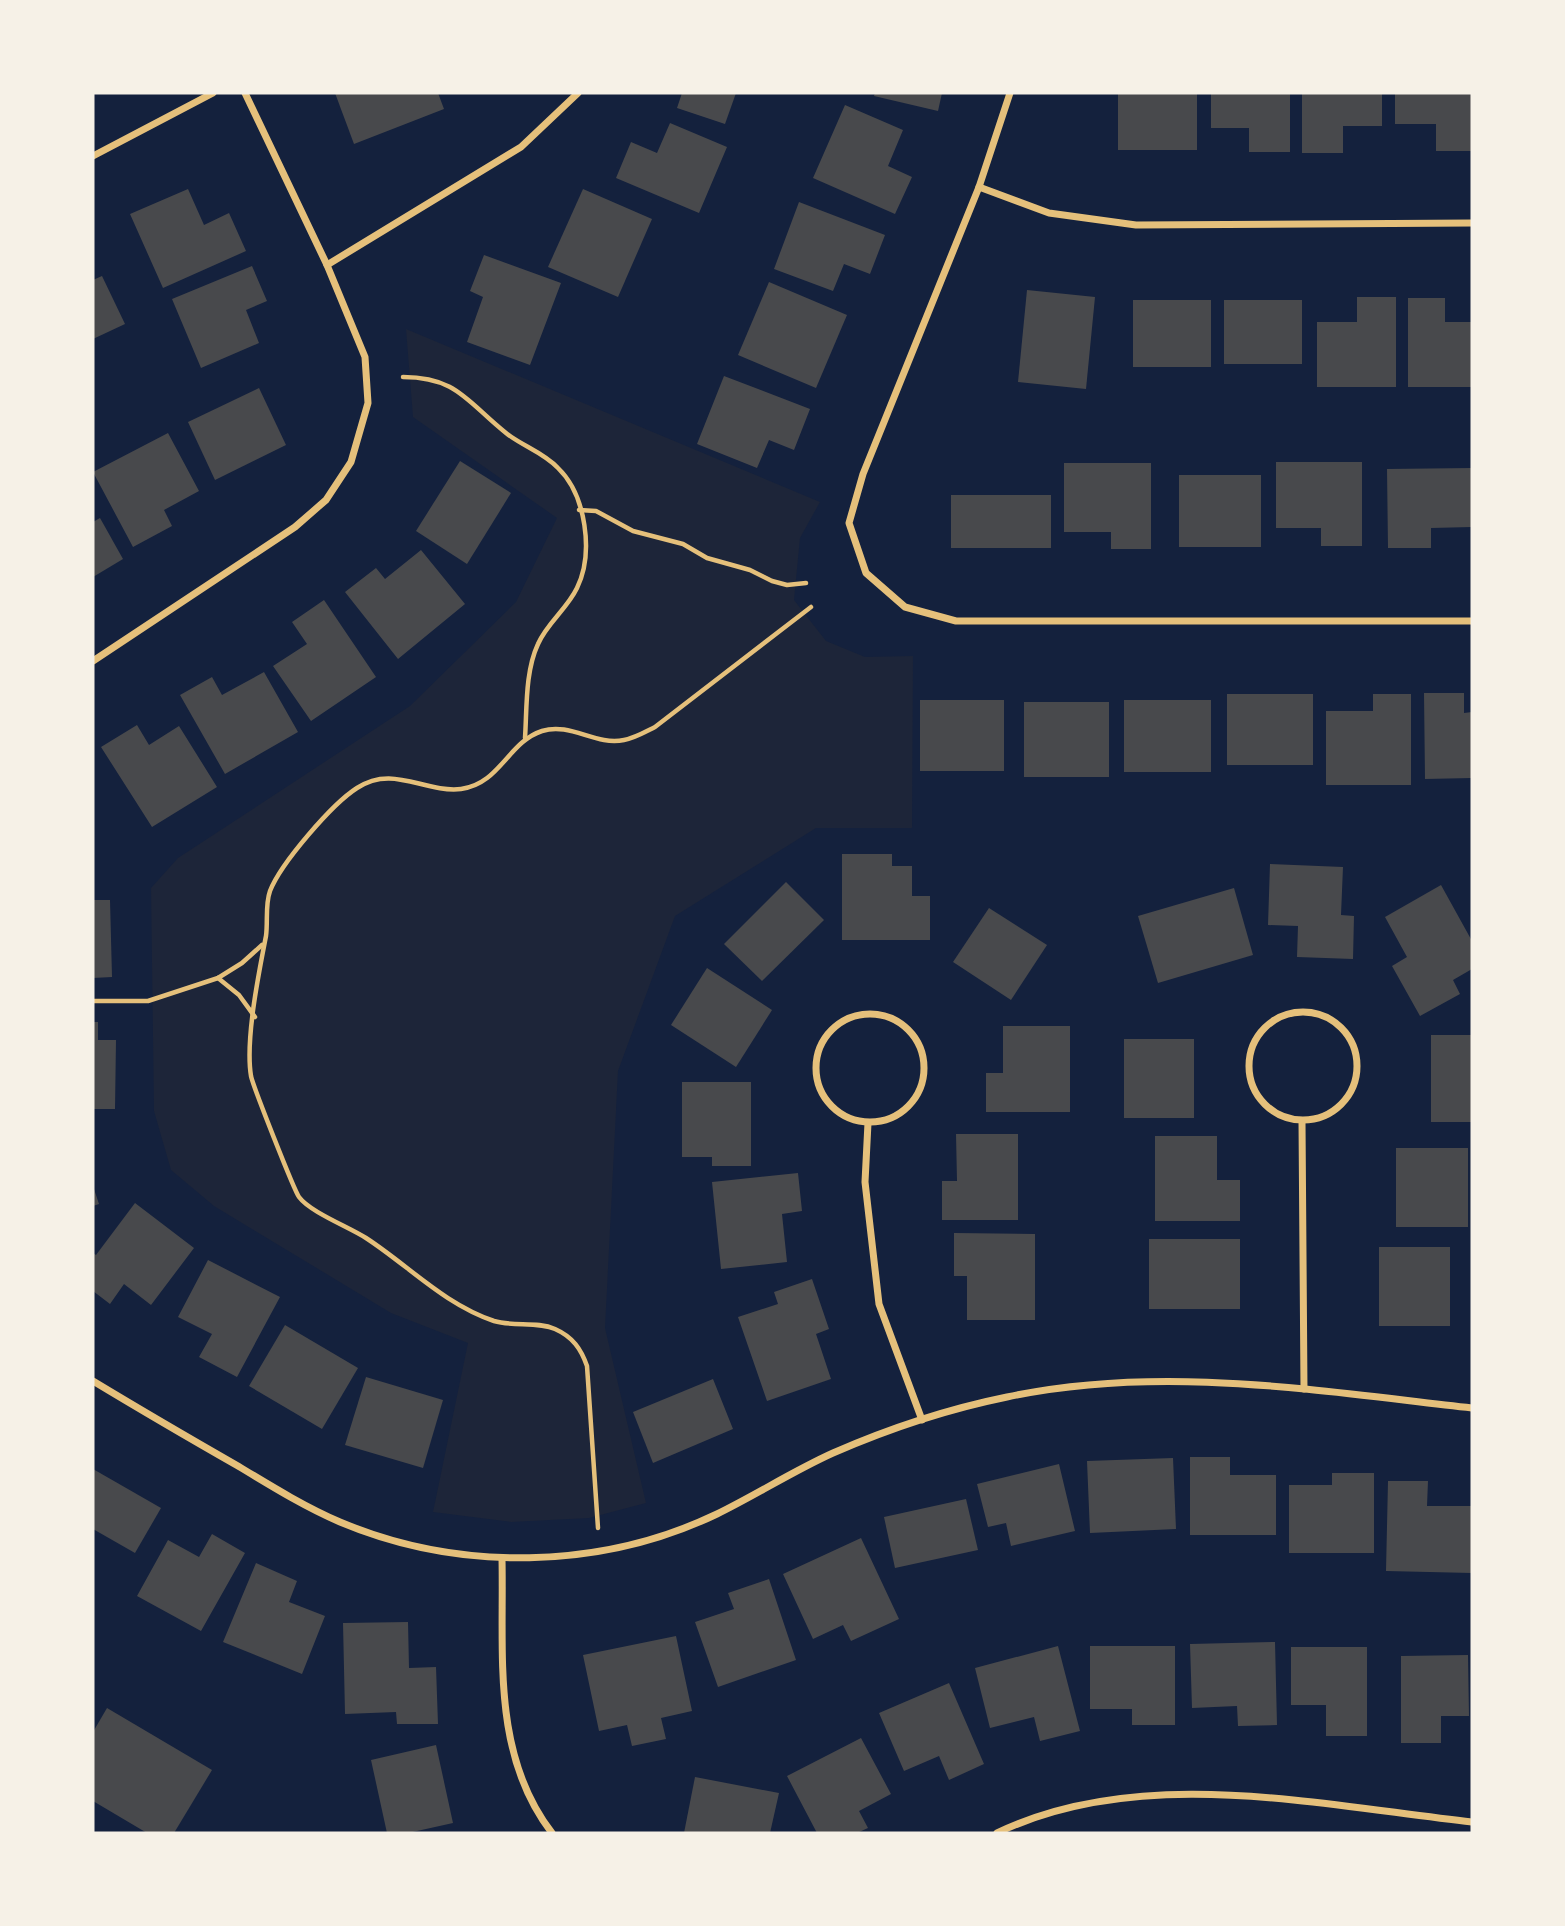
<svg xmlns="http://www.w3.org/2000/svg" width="1565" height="1926" font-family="'Open Sans',sans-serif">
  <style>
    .green { fill: #1d2539 }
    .building { fill: #48494c }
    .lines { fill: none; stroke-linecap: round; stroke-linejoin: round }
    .path { stroke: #e5c07b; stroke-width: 4.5 }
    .minor { stroke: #e5c07b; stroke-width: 7 }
  </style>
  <rect width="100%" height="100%" fill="#14213d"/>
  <polygon class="green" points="406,329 820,502 800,538 794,600 826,641 865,657 913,656 912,828 816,828 675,916 618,1071 605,1328 646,1503 589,1518 511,1522 433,1512 468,1343 391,1313 214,1206 171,1170 154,1111 151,888 178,858 410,706 516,602 557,518 413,417"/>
  <g class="building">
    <polygon points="335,93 438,93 444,109 354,144"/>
    <polygon points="682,93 736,93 725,124 677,108"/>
    <polygon points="875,93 942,93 938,111 874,96"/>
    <rect x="1118" y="93" width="79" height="57"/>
    <polygon points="1211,93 1290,93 1290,152 1249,152 1249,128 1211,128"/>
    <polygon points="1302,93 1382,93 1382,126 1343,126 1343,153 1302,153"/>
    <polygon points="1395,93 1472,93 1472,151 1436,151 1436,124 1395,124"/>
    <polygon points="845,105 903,130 888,166 912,177 895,214 813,178"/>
    <polygon points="670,123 727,147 699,213 616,178 631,142 657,153"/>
    <polygon points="188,189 204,225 229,213 246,251 163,288 130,214"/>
    <polygon points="583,189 652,219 618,297 548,267"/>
    <polygon points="799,202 885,235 870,274 844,264 833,291 774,269"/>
    <polygon points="484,255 561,283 530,365 467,342 483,297 470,291"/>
    <polygon points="252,266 267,301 246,310 259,343 201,368 172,299"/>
    <polygon points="102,276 125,324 93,339 93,280"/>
    <polygon points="769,282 847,315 816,388 738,355"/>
    <polygon points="1027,290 1095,297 1086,389 1018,382"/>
    <polygon points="1357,297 1396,297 1396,387 1317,387 1317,322 1357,322"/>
    <polygon points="1408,298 1445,298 1445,322 1472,322 1472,387 1408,387"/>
    <rect x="1133" y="300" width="78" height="67"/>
    <rect x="1224" y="300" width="78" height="64"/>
    <polygon points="724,376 810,409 794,450 769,440 757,468 697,444"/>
    <polygon points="259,388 286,445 215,480 188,422"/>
    <polygon points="168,433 199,491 164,510 172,526 133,547 93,472"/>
    <polygon points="460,461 511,493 467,564 416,531"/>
    <polygon points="1276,462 1362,462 1362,546 1321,546 1321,528 1276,528"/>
    <polygon points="1064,463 1151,463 1151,549 1111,549 1111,532 1064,532"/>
    <polygon points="1472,468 1472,527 1431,528 1431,548 1388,548 1387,469"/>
    <rect x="1179" y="475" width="82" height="72"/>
    <rect x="951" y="495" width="100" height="53"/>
    <polygon points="100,518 123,559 93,577 93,522"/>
    <polygon points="421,550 465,604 398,659 345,592 376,568 385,579"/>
    <polygon points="324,600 376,677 311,721 273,666 307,644 292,622"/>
    <polygon points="264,672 298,732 225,774 180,695 212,677 222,695"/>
    <polygon points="1424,693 1464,693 1464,713 1472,712 1472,778 1425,779"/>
    <rect x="1227" y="694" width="86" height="71"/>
    <polygon points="1373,694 1411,694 1411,785 1326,785 1326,711 1373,711"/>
    <rect x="920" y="700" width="84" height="71"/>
    <rect x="1124" y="700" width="87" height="72"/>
    <rect x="1024" y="702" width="85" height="75"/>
    <polygon points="137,725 149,745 179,726 217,787 152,827 101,747"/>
    <polygon points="842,854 892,854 892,866 912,866 912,896 930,896 930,940 842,940"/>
    <polygon points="1270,864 1343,867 1341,915 1354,916 1353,959 1297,957 1298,926 1268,925"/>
    <polygon points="786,882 824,920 762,981 724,944"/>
    <polygon points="1441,885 1472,941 1472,969 1453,980 1460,994 1420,1016 1392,966 1407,957 1385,917"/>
    <polygon points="1234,888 1253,955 1158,983 1138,916"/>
    <polygon points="93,900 110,900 112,977 93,978"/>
    <polygon points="989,908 1047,945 1011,1000 953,962"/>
    <polygon points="707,968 772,1010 736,1067 671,1025"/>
    <polygon points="93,1022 98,1022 98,1040 116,1040 115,1109 93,1109"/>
    <polygon points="1003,1026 1070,1026 1070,1112 986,1112 986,1073 1003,1073"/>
    <rect x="1431" y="1035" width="41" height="87"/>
    <rect x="1124" y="1039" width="70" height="79"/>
    <polygon points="682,1082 751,1082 751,1166 712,1166 712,1157 682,1157"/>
    <polygon points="956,1134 1018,1134 1018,1220 942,1220 942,1181 957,1181"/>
    <polygon points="1155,1136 1217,1136 1217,1180 1240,1180 1240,1221 1155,1221"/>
    <rect x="1396" y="1148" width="72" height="79"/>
    <polygon points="798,1173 802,1211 782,1214 787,1262 721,1269 712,1182"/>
    <polygon points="93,1186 99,1204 93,1206"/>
    <polygon points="135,1203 194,1248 151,1305 124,1284 110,1304 93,1291 93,1253 96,1255"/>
    <polygon points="954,1233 1035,1234 1035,1320 967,1320 967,1276 954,1276"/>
    <rect x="1149" y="1239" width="91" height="70"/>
    <rect x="1379" y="1247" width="71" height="79"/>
    <polygon points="208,1260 280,1297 237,1377 199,1357 212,1334 178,1317"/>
    <polygon points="812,1279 829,1329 816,1334 831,1379 767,1401 738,1317 778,1304 774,1292"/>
    <polygon points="285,1325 358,1368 322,1429 249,1386"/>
    <polygon points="366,1377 443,1400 423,1468 345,1445"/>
    <polygon points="713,1379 733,1429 653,1463 633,1412"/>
    <polygon points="1190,1457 1230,1457 1230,1475 1276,1475 1276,1535 1190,1535"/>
    <polygon points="1173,1458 1176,1529 1090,1533 1087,1461"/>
    <polygon points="1059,1464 1075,1531 1011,1546 1006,1523 988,1527 977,1484"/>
    <polygon points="93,1469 161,1508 135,1553 93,1529"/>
    <polygon points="1332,1473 1374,1473 1374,1553 1289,1553 1289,1485 1332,1485"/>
    <polygon points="1388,1481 1428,1481 1427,1506 1472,1506 1472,1573 1386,1571"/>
    <polygon points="966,1499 978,1550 895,1568 884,1517"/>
    <polygon points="212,1534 245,1553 201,1631 137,1596 168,1540 199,1557"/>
    <polygon points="861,1538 899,1619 851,1641 843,1625 813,1639 783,1574"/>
    <polygon points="256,1563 297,1581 289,1602 325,1616 302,1674 223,1642"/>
    <polygon points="769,1579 796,1660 718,1687 695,1622 734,1609 728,1593"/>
    <polygon points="408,1622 409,1668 436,1667 438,1724 397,1724 396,1712 345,1714 343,1623"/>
    <polygon points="676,1636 692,1711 661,1718 666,1739 632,1746 627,1725 599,1731 583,1655"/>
    <polygon points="1275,1642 1277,1725 1238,1726 1237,1706 1192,1708 1190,1644"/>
    <polygon points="1058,1646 1080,1731 1040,1741 1034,1717 990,1728 975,1668"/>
    <polygon points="1090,1646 1175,1646 1175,1725 1132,1725 1132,1709 1090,1709"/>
    <polygon points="1291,1647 1367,1647 1367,1736 1326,1736 1326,1705 1291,1705"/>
    <polygon points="1468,1655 1469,1716 1441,1716 1441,1743 1401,1743 1401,1656"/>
    <polygon points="949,1683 984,1764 949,1780 939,1756 904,1771 879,1713"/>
    <polygon points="107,1708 212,1770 174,1833 147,1833 93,1801 93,1732"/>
    <polygon points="861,1738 891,1794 859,1811 868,1828 857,1833 817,1833 787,1776"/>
    <polygon points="436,1745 453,1823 408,1833 387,1833 371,1760"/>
    <polygon points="695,1777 779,1793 770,1833 684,1833"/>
  </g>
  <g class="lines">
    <g class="path">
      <path d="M403,377C457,377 467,402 506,433C522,446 543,452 558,468C586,495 594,553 577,588C567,609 547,623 538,644C525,672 527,708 525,738"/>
      <polyline points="579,510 596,511 633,531 683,544 707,558 750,570 772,581 787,585 806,583"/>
      <polyline points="218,978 239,995 255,1017"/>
      <polyline points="93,1001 148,1001 218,978 242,963 262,945"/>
      <path d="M598,1528L587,1366C581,1349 573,1337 555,1329C537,1321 514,1327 494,1321C444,1304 409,1266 366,1238C349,1227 310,1212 299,1197C294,1190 253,1086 251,1076C245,1040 259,972 266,936C268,921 265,905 270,891C281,863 332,804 357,788C393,764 424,793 461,789C500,784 508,742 542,731C571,722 595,746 624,740C635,738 645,732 655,727L811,607"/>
    </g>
    <g class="minor">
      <polyline points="1010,93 979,187 863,474 849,523 866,573 905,607 956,621 1472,621"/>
      <polyline points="93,156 213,93"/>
      <polyline points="979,187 1049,213 1136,225 1472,223"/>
      <polyline points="327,265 521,147 578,93"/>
      <polyline points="93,661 295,527 326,500 351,462 368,403 365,357 327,265 245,93"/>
      <circle cx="1303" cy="1066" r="54"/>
      <circle cx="870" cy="1068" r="54"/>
      <polyline points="1302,1121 1304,1389"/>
      <polyline points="868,1123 865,1182 879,1304 922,1420"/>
      <path d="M93,1381C141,1410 189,1438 238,1466C271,1486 305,1507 340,1522C459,1572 600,1570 717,1514C756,1495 793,1471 833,1453C888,1429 948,1409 1007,1397C1161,1364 1318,1391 1472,1408"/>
      <path d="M502,1559C504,1653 491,1754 552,1833"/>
      <path d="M997,1833C1141,1764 1319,1805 1472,1822"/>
    </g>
  </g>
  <rect width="1565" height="1926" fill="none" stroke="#f6f1e7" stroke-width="189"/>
</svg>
